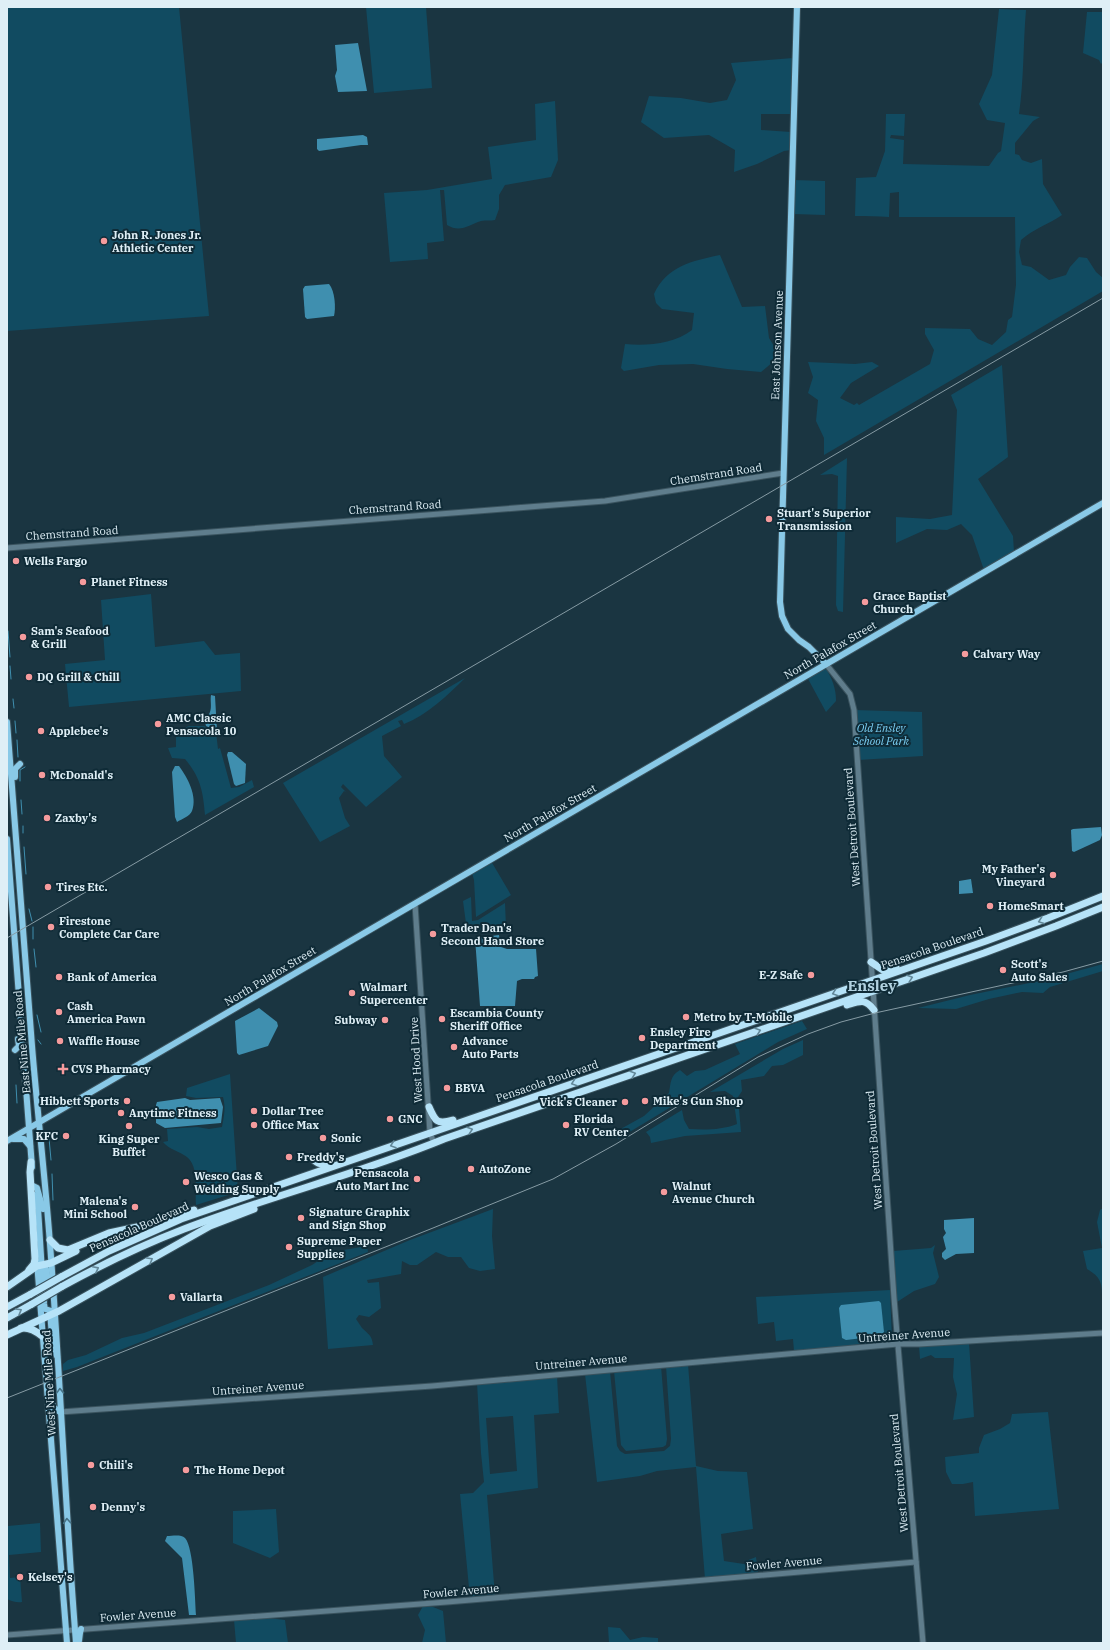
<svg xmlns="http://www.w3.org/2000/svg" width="1110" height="1650" font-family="'IBM Plex Serif',serif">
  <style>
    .green { fill: #114b61; fill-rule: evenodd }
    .water { fill: #3f8faf }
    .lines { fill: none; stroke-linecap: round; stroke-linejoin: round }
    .stream { stroke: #3f8faf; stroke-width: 1 }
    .minor-casing { stroke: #3a535e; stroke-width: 7 }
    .major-casing { stroke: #3a535e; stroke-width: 8 }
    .highway-casing { stroke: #3a535e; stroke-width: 9 }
    .minor { stroke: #5f7d8c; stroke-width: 5 }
    .major { stroke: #89c9e7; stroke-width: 6 }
    .highway { stroke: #b6e3f8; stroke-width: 7 }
    .rail { stroke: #869ba4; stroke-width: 1 }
    .highway-bridge-casing { stroke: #3a535e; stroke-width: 9; stroke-linecap: butt }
    .highway-bridge { stroke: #b6e3f8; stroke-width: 7 }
    .oneway { stroke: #628798 }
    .oneway2 { stroke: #467286 }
    .poi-dot { fill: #f59b9d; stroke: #0f2b37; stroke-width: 1.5 }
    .labels { text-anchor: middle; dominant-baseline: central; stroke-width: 4; stroke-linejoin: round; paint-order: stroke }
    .poi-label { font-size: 11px; font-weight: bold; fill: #dfeff6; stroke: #0f2b37; text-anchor: start }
    .street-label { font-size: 11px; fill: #dfeff6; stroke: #0f2b37 }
    .park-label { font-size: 11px; font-style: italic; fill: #7bcff4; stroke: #0f2b37 }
    .district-label { font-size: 15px; font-weight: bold; fill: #b1d1e0; stroke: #0f2b37 }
  </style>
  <rect width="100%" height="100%" fill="#1a3541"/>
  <g class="green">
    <polygon points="7,7 179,7 209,316 7,331"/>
    <polygon points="366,7 426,7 432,88 374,93"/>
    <path d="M999,9L1026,10C1023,45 1024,80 1019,114L1040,117L1033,121L1015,143V154L1019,155L1022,160L1031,163L1042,159L1043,184L1062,215C1049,224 1033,229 1021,240L1019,252L1022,265L1031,267L1049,280L1066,275L1070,267L1079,257L1087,258L1096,272L1103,278V291L824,455V438L816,421L818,400L808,393L813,377L808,362L855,364L872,362L879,366L851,383L840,398L854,405L857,403L859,405L930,364L934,350L925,334V328L970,329L978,339L992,345L1006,332L1008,320L1012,317L1016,285L1015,217H899V192L890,193L889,217C877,216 867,216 855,216L856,178L876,177L885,151L886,114H905L904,136L891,135L890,138L904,140L903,164L989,166L998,153L1001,151L1005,123L987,120L979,104L992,75Z"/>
    <polygon points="1087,12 1103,12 1103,62 1101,64 1099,60 1083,53"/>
    <polygon points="793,58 792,114 761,114 761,130 791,132 791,150 784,151 757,164 734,172 735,150 709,135 664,138 641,122 649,96 681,98 710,103 727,100 736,80 731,63"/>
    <path d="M555,101L558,160L551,177L505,185L499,195V209L495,220C490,221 486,220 481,221C469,225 460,233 447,225L444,190H440L444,241L427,243L428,259L390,262L384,193L427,190L492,179L488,147L536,140L535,104Z"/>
    <polygon points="794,180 825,181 825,215 793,214"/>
    <path d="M720,255L742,307L765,306L769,338L780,356L761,372L727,369L693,364L659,365L624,371L621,368L625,344C647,346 674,344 692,330L694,313L662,309L656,303L654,294C667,266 692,261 720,255Z"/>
    <polygon points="1002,365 1008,457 978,479 1013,536 1014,552 984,570 972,535 961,524 947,530 927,529 896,543 896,517 930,519 952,515 957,410 951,395"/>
    <polygon points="847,458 843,612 838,611 836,605 838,476 832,474 820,475"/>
    <polygon points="151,594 155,647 204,641 215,655 240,653 241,691 69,707 65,664 105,660 101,600"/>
    <path d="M825,667C832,678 836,688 836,701L826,712L807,677Z"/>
    <path d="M465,678C448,695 427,715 404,724L402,720L398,721L401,726L382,736L384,756L402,777L366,807L343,784L341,787L346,792L344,791L339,798L345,818L350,826L320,842L283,783Z"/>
    <polygon points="854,710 922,712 923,756 858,760"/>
    <path d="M189,726H204L216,732L218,749L220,748L231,788L239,787L252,780L254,787L205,815C203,792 201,778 185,759L172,758L168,748L176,747V732Z"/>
    <polygon points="491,861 511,895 476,917 474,880 472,873"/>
    <polygon points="471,897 472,921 478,920 505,903 506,927 467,931 463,901"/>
    <polygon points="1103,964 1103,971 1050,987 1043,993 1022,992 989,999 956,1009 918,1008 970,995 1044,980"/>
    <path d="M802,1021L807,1029L778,1042L618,1139L617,1131L644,1116L669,1093C671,1082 670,1076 680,1070L687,1076L695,1071L705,1070L740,1054L735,1044Z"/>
    <path d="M803,1040V1055L783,1065L772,1066L764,1076L741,1080L742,1091L738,1097L741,1132L685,1136L651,1143L650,1137L646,1132L682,1110L684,1120L689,1129C705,1130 722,1130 737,1124L733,1096L725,1091L710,1092L783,1049Z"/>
    <path d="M230,1074L238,1192L196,1205C195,1190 199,1167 187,1157C179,1151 170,1150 163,1142L168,1141L167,1129L197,1127L209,1129L222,1127C224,1116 226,1108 223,1097L196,1098L186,1096L187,1088Z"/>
    <path d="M1103,1208V1295H1102C1102,1281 1099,1276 1087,1269L1083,1251L1102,1248L1097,1222L1100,1210Z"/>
    <path d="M493,1209L492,1236L495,1269L480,1271L469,1268L461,1257H448L436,1252L417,1265H410L402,1261L401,1274L367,1280L368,1283L379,1282L381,1308L369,1317L359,1315L356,1319C358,1322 360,1325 362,1328C368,1334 372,1335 373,1345L328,1349L323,1277L410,1240Z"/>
    <polygon points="935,1245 933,1253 939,1277 935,1284 914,1291 897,1302 893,1251 931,1248"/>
    <polygon points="367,1246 368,1252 77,1367 63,1371 63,1364 68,1360 86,1355 122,1338 144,1333 269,1285 312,1265 332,1252"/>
    <polygon points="890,1290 892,1340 830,1348 794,1351 793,1339 776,1341 774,1322 758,1324 756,1297"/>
    <polygon points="969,1343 974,1417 953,1420 957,1394 953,1377 954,1358 935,1358 931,1355 920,1359 919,1346"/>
    <polygon points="688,1364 696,1466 718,1471 747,1472 753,1529 721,1534 724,1561 744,1564 746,1561 756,1557 758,1574 705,1579 696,1467 657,1471 640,1476 597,1482 585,1374 610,1371 617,1446 620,1451 625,1454 664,1451 670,1446 671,1439 666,1366"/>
    <polygon points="661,1366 667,1439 666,1445 663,1447 626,1451 621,1445 614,1371"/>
    <path d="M557,1376L559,1413L534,1415L538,1488L487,1495L495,1596L470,1598L460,1494L473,1493L484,1482L481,1453L477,1383ZM513,1416L517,1471L490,1474L486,1418Z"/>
    <polygon points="1048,1412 1059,1509 975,1516 973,1482 963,1484 952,1484 946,1472 945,1457 979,1453 979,1448 984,1435 1000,1429 1010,1423 1012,1414"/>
    <polygon points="276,1509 279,1552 270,1558 233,1543 233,1511"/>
    <path d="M7,1516L8,1526L40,1523L41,1552L9,1555L10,1578L20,1577L22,1602C17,1603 11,1601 7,1599Z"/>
    <polygon points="423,1606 433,1607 443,1611 446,1643 422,1643 425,1630 418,1615"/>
    <polygon points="268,1618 285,1620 288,1643 236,1643 234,1620"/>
    <polygon points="608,1627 620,1628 630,1640 643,1637 658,1638 658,1643 609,1643"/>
  </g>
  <g class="water">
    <polygon points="358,43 367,91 338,92 335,76 337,70 335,45"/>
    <polygon points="363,135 367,137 368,145 361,145 319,151 317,149 317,139"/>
    <path d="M329,284C335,291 336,308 334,316L307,319L305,317L303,289L305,286Z"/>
    <path d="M211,695L215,696L217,731L206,726C204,716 207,719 210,712C212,707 210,700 211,695Z"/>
    <polygon points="228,752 232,752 246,764 245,783 236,786 234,784 227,755"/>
    <path d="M175,766H179C187,777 198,796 192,811C190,816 182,819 177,822L175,817L172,772Z"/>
    <polygon points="1101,827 1102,835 1100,840 1074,852 1072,851 1071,830 1073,829"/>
    <polygon points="971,879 973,893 959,894 959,881"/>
    <polygon points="499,935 501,947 507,949 536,949 538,976 535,977 534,979 522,979 517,981 515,1006 480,1006 475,938"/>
    <polygon points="259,1008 277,1022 278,1026 268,1046 239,1055 237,1053 235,1021"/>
    <polygon points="185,1098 190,1100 220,1098 223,1107 221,1123 165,1128 156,1123 156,1105 157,1102"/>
    <polygon points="974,1218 974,1253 956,1254 945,1260 942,1257 942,1253 946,1249 943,1237 946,1233 944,1229 944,1220"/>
    <polygon points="879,1301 881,1303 884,1332 880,1336 846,1340 842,1338 839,1308 841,1305"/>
    <path d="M167,1536C172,1536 181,1534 185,1538C194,1548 195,1600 196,1615H189L182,1558L165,1541Z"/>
  </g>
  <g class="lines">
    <g class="stream">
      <polyline points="7,618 7,619"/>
      <polyline points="8,631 10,657"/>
      <polyline points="10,666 11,679"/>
      <polyline points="13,699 14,708"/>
      <polyline points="15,721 16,733"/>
      <polyline points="17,740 18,757"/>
      <polyline points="20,781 20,770 25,767"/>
      <polyline points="21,800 22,814"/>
      <polyline points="23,826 23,833"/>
      <polyline points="24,847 26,874"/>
      <polyline points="29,909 32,921"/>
      <polyline points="33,927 33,939"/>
      <polyline points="34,949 36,967"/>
      <polyline points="37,1015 41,1032"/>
      <polyline points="38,1040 41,1044"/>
      <polyline points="16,1085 17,1103"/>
      <polyline points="49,1138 51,1160"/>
      <polyline points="52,1174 53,1200"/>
    </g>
    <g class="minor-casing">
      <g id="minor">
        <polyline points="7,548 605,501 783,473"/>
        <polyline points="826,664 850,694 854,710 894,1298 923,1643"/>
        <polyline points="415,904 430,1133 434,1143"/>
        <polyline points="60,1412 432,1386 898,1344 919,1344 1103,1333"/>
        <polyline points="7,1635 447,1602 916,1562"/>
      </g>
    </g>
    <g class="major-casing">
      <g id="major">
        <polyline points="797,7 780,602 782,616 788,629 799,640 809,647 826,664"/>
        <path d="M7,722C15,830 23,938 32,1046C37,1107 44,1169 49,1231C60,1368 65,1506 76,1643"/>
        <polyline points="15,777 15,769 20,764"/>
        <polyline points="7,839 32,1167"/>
        <polyline points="15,1050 19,1046 18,1039"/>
        <polyline points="13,1139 24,1139 30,1146"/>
        <polyline points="7,1141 1103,503"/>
        <polyline points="33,1186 37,1188 43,1209"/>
        <polyline points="34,1195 38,1208 44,1304 45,1309 55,1312"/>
        <polyline points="37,1262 67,1643"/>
        <polyline points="39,1267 46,1269 49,1288"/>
        <polyline points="50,1311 53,1349 57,1356"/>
        <polyline points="51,1398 53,1407 60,1412"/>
        <polyline points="79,1641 80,1633 81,1629"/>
      </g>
    </g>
    <g class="highway-casing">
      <g id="highway">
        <polyline points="871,962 883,970 896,967"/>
        <path d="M847,1005C860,1001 865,998 874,1010"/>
        <path d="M429,1107C435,1121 437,1125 453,1120"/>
        <path d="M312,1158C318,1165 323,1165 331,1162"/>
        <polyline points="50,1240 58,1248 68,1250 109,1233 137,1227 194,1210"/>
        <polyline points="29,1270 34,1264 35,1259 30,1172 31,1162"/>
        <polyline points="61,1277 109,1251 181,1219 986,941 1048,918 1103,896"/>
        <polyline points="7,1287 37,1266 51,1263 76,1251"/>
        <path d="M61,1287C101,1265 142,1245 184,1229C270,1196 359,1174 444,1139L984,953L1056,926L1103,907"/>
        <polyline points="7,1307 31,1294"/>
        <polyline points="7,1318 32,1304"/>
        <path d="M21,1328C30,1327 36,1331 42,1336"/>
        <polyline points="7,1335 59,1311 210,1226 254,1209"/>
      </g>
    </g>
    <use href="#minor" class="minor"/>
    <use href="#major" class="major"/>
    <use href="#highway" class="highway"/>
    <g class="rail">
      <polyline points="7,938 1103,298"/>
      <polyline points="7,1398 433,1228 553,1179 616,1144 758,1057 808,1034 841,1022 875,1013 1063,972 1103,961"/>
    </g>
    <g class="highway-bridge-casing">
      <g id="highway-bridge">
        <polyline points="31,1294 61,1277"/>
        <polyline points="32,1304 61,1287"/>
      </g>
    </g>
    <use href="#highway-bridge" class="highway-bridge"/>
  </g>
  <defs><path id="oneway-chevron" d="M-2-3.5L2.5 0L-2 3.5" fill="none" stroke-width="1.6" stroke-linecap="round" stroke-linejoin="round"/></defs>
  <g class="oneway">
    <use href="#oneway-chevron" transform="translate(1041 921) rotate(160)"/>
    <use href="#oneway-chevron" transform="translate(910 978) rotate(-19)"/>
    <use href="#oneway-chevron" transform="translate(835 993) rotate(161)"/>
    <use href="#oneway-chevron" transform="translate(758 1031) rotate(-19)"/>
    <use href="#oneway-chevron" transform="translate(633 1074) rotate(-19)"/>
    <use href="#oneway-chevron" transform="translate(574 1083) rotate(161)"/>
    <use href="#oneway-chevron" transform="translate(470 1130) rotate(-19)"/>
    <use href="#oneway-chevron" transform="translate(393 1145) rotate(161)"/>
    <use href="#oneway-chevron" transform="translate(150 1260) rotate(-30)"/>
    <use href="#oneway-chevron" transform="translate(96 1269) rotate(-27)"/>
    <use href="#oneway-chevron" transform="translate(19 1311) rotate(-30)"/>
  </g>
  <g class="oneway2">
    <use href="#oneway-chevron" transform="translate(60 1391) rotate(-92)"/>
    <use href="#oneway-chevron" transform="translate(67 1521) rotate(-94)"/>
  </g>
  <g class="poi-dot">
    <circle cx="104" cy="241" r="4"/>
    <circle cx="769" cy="519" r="4"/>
    <circle cx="16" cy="561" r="4"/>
    <circle cx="83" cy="582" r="4"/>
    <circle cx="865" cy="602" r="4"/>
    <circle cx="23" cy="637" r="4"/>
    <circle cx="965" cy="654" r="4"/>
    <circle cx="29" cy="677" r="4"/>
    <circle cx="158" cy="724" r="4"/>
    <circle cx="41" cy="731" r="4"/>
    <circle cx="42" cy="775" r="4"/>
    <circle cx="47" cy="818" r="4"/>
    <circle cx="1053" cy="875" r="4"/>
    <circle cx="48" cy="887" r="4"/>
    <circle cx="990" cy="906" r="4"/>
    <circle cx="51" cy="927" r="4"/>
    <circle cx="433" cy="934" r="4"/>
    <circle cx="1003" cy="970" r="4"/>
    <circle cx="811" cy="975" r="4"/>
    <circle cx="59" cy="977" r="4"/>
    <circle cx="352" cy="993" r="4"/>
    <circle cx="59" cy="1012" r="4"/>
    <circle cx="686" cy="1017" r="4"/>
    <circle cx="442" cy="1019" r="4"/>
    <circle cx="385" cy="1020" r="4"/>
    <circle cx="642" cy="1038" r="4"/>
    <circle cx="60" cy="1041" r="4"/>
    <circle cx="454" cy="1047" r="4"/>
    <path d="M61 1063h4v4h4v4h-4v4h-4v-4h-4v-4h4z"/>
    <circle cx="447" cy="1088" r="4"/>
    <circle cx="127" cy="1101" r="4"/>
    <circle cx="645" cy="1101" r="4"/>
    <circle cx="625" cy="1102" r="4"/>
    <circle cx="254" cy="1111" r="4"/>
    <circle cx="121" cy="1113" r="4"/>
    <circle cx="390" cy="1119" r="4"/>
    <circle cx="254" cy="1125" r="4"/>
    <circle cx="566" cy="1125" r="4"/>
    <circle cx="129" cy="1126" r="4"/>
    <circle cx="66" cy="1136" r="4"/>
    <circle cx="323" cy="1138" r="4"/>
    <circle cx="289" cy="1157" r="4"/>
    <circle cx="471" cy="1169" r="4"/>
    <circle cx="417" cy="1179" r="4"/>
    <circle cx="186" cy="1182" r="4"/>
    <circle cx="664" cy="1192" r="4"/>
    <circle cx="135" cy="1207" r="4"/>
    <circle cx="301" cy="1218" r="4"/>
    <circle cx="289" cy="1247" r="4"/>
    <circle cx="172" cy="1297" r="4"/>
    <circle cx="91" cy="1465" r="4"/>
    <circle cx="186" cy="1470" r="4"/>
    <circle cx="93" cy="1507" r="4"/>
    <circle cx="20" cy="1577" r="4"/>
  </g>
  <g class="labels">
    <g class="poi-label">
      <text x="112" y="235">John R. Jones Jr.<tspan x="112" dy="13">Athletic Center</tspan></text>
      <text x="777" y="513">Stuart's Superior<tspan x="777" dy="13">Transmission</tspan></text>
      <text x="24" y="561">Wells Fargo</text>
      <text x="91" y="582">Planet Fitness</text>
      <text x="873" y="596">Grace Baptist<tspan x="873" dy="13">Church</tspan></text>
      <text x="31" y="631">Sam's Seafood<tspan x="31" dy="13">&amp; Grill</tspan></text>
      <text x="973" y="654">Calvary Way</text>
      <text x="37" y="677">DQ Grill &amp; Chill</text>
      <text x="166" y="718">AMC Classic<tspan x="166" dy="13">Pensacola 10</tspan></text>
      <text x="49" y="731">Applebee's</text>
      <text x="50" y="775">McDonald's</text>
      <text x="55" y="818">Zaxby's</text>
      <text x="1045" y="869" text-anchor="end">My Father's<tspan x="1045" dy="13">Vineyard</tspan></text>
      <text x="56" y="887">Tires Etc.</text>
      <text x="998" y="906">HomeSmart</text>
      <text x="59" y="921">Firestone<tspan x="59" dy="13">Complete Car Care</tspan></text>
      <text x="441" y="928">Trader Dan's<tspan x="441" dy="13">Second Hand Store</tspan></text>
      <text x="1011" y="964">Scott's<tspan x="1011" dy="13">Auto Sales</tspan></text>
      <text x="803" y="975" text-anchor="end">E-Z Safe</text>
      <text x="67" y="977">Bank of America</text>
      <text x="360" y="987">Walmart<tspan x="360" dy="13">Supercenter</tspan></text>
      <text x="67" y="1006">Cash<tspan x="67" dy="13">America Pawn</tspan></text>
      <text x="450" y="1013">Escambia County<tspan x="450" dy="13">Sheriff Office</tspan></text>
      <text x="694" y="1017">Metro by T-Mobile</text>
      <text x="377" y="1020" text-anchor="end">Subway</text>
      <text x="650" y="1032">Ensley Fire<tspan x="650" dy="13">Department</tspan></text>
      <text x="68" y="1041">Waffle House</text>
      <text x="462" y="1041">Advance<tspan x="462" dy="13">Auto Parts</tspan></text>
      <text x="71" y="1069">CVS Pharmacy</text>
      <text x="455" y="1088">BBVA</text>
      <text x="119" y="1101" text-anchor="end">Hibbett Sports</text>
      <text x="653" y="1101">Mike's Gun Shop</text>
      <text x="617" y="1102" text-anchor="end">Vick's Cleaner</text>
      <text x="262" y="1111">Dollar Tree</text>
      <text x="129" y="1113">Anytime Fitness</text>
      <text x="398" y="1119">GNC</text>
      <text x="574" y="1119">Florida<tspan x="574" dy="13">RV Center</tspan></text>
      <text x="262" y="1125">Office Max</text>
      <text x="58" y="1136" text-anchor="end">KFC</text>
      <text x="331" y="1138">Sonic</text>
      <text x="129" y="1139" text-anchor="middle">King Super<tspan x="129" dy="13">Buffet</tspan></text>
      <text x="297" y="1157">Freddy's</text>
      <text x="479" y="1169">AutoZone</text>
      <text x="409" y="1173" text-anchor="end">Pensacola<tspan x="409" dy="13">Auto Mart Inc</tspan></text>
      <text x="194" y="1176">Wesco Gas &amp;<tspan x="194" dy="13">Welding Supply</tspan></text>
      <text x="672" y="1186">Walnut<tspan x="672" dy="13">Avenue Church</tspan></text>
      <text x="127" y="1201" text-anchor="end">Malena's<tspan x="127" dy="13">Mini School</tspan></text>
      <text x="309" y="1212">Signature Graphix<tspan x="309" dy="13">and Sign Shop</tspan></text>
      <text x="297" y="1241">Supreme Paper<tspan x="297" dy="13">Supplies</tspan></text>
      <text x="180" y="1297">Vallarta</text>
      <text x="99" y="1465">Chili's</text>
      <text x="194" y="1470">The Home Depot</text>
      <text x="101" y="1507">Denny's</text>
      <text x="28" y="1577">Kelsey's</text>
    </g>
    <g class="street-label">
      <text transform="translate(777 345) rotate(-88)">East Johnson Avenue</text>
      <text transform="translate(716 474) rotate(-9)">Chemstrand Road</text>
      <text transform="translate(395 507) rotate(-4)">Chemstrand Road</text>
      <text transform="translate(72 533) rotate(-4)">Chemstrand Road</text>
      <text transform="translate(830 650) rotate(-30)">North Palafox Street</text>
      <text transform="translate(550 813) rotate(-30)">North Palafox Street</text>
      <text transform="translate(852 827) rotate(-94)">West Detroit Boulevard</text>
      <text transform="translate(932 948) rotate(-19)">Pensacola Boulevard</text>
      <text transform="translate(270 976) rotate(-31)">North Palafox Street</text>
      <text transform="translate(22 1042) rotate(-95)">East Nine Mile Road</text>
      <text transform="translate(416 1060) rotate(-93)">West Hood Drive</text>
      <text transform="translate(547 1081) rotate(-19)">Pensacola Boulevard</text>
      <text transform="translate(874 1150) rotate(-94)">West Detroit Boulevard</text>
      <text transform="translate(139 1227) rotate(-24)">Pensacola Boulevard</text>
      <text transform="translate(904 1335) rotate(-4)">Untreiner Avenue</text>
      <text transform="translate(581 1362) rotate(-5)">Untreiner Avenue</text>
      <text transform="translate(49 1383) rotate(-93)">West Nine Mile Road</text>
      <text transform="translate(258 1388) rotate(-4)">Untreiner Avenue</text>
      <text transform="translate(899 1473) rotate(-95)">West Detroit Boulevard</text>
      <text transform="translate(784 1563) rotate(-5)">Fowler Avenue</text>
      <text transform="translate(461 1591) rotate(-5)">Fowler Avenue</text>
      <text transform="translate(138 1615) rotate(-4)">Fowler Avenue</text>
    </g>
    <g class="park-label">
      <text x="881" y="728">Old Ensley<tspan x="881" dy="13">School Park</tspan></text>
    </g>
    <g class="district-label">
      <text x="872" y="985">Ensley</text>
    </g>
  </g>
  <rect width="1110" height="1650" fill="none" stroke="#dfeff6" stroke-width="16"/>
</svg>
